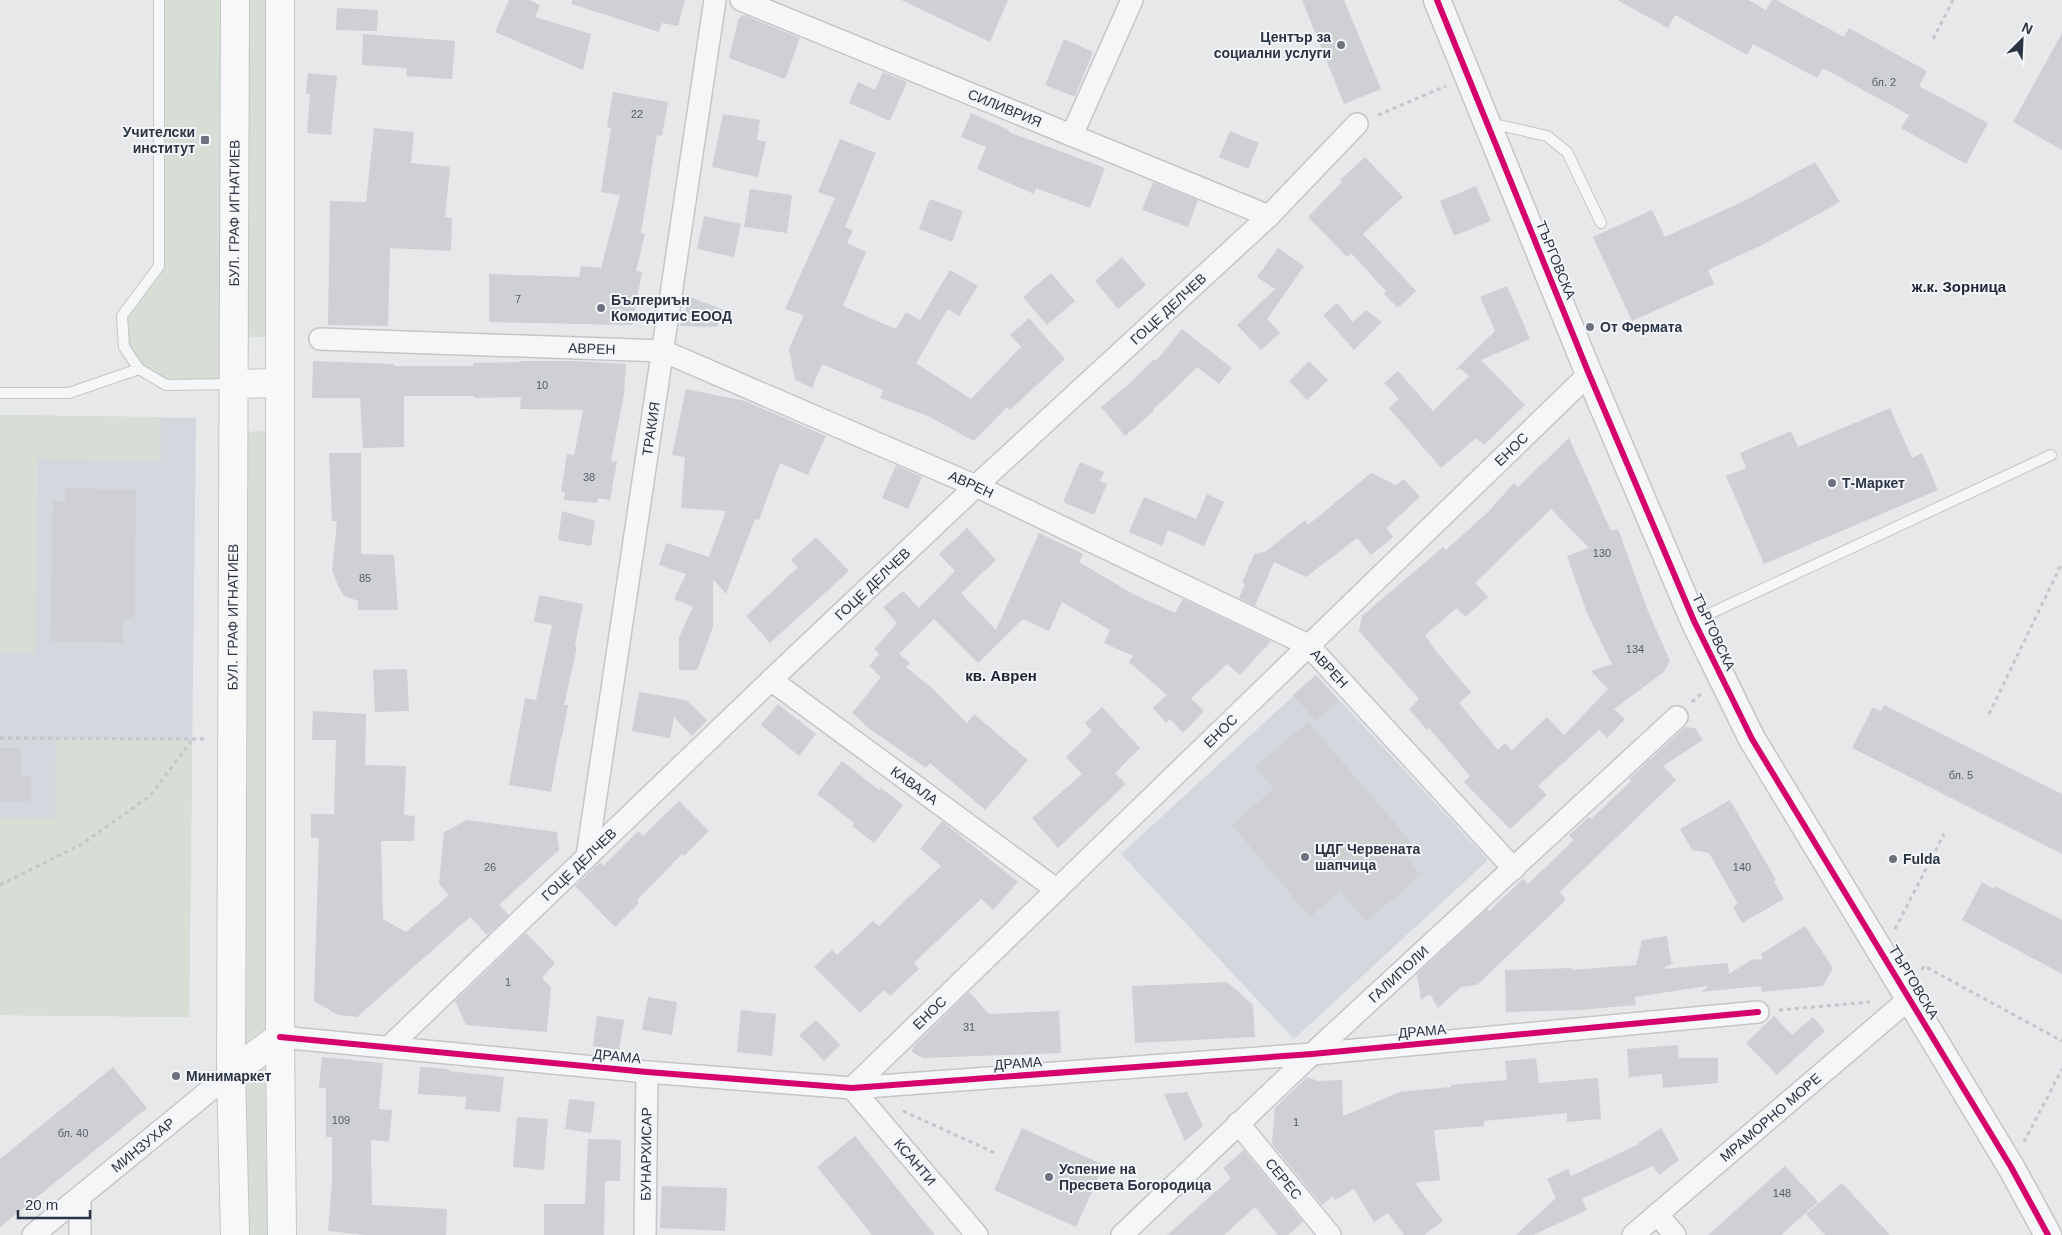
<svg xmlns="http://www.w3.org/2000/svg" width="2062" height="1235" font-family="Helvetica,sans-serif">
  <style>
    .built { fill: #d4d7dd }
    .green { fill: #d6ded6 }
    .building { fill: #ced0d3; fill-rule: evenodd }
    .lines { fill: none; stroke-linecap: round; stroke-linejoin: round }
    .service-casing { stroke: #c4c6c8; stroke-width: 12 }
    .minor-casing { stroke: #c4c6c8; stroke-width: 24 }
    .tertiary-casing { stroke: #c4c6c8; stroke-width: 29 }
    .secondary-casing { stroke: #c4c6c8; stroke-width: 30 }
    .path { stroke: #c5c6ca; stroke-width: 3; stroke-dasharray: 4 4; stroke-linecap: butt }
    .service { stroke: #f5f6f7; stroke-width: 10 }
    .minor { stroke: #f5f6f7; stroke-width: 21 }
    .tertiary { stroke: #f5f6f7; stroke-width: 26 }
    .secondary { stroke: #f8f8f8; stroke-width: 28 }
    .cycleway-casing { stroke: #f4f6f9; stroke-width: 9 }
    .cycleway { stroke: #d6006c; stroke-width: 6 }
    .poi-dot { fill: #6c737f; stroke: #f4f6f9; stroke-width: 2 }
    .labels { text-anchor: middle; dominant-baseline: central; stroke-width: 4; stroke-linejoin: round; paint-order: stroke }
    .number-label { font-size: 11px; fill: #545c69 }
    .poi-label { font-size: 14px; font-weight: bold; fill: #2b3445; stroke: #f4f6f9; text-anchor: start }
    .street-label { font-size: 14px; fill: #2b3445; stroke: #f4f6f9 }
    .neighbourhood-label { font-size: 15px; font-weight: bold; fill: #1d2536; stroke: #f4f6f9 }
  </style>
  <rect width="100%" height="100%" fill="#e6e8ea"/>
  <g class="built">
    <polygon points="0,415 196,418 189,1017 0,1015"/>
    <polygon points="1316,675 1488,860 1294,1039 1121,854"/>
  </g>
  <g class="green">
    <polygon points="159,0 280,0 280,338 234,336 234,384 166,385 139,369 124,347 122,316 159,266"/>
    <polygon points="0,415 161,417 161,461 38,459 35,653 0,652"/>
    <polygon points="280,431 282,1235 235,1235 234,432"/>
    <polygon points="56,738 192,740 189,1017 0,1015 0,818 55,818"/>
  </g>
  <g class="building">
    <polygon points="509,0 529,0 540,5 535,17 591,34 583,70 495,32"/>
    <polygon points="572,0 685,0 678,26 662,23 659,32 572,4"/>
    <polygon points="901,0 1008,0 990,42"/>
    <polygon points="1302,0 1344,0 1381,89 1344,104"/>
    <polygon points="1617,0 1748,0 1766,10 1772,0 1776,0 1844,37 1849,28 1927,71 1919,86 1988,123 1966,164 1901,128 1909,115 1823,68 1817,78 1753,44 1747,55 1675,15 1668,28"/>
    <polygon points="337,8 378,10 377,31 336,30"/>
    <polygon points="744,15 800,38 785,79 729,58 739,18"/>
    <polygon points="2062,33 2062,150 2013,122"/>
    <polygon points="363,34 455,41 452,79 406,76 407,68 362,65"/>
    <polygon points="1064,39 1093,52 1075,97 1045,85"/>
    <polygon points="883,72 907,82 890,121 849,103 858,82 875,90"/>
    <polygon points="308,73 337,76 331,135 307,133 310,94 306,94"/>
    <polygon points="613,92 668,102 662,136 657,135 641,233 645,234 636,271 642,272 632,325 489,322 489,274 579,277 581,266 601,268 620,195 601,192 611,128 607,127"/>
    <polygon points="971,113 1009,130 1009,132 1105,168 1090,208 1036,188 1034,194 977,169 986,147 961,137"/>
    <polygon points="723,114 760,120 757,140 766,142 758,177 712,167"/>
    <polygon points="374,128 414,132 411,163 450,167 445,217 452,218 451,251 390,248 388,326 328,325 330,201 366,202"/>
    <polygon points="1230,131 1259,143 1248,169 1219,157"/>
    <polygon points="840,139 876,153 845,227 853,230 847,243 866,252 843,306 896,329 906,312 920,320 950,270 978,286 959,316 948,309 916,363 971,399 1021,347 1010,335 1029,318 1065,359 1010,410 1007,407 974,441 928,416 880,398 883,390 822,364 812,388 795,380 789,349 804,315 785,309 835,198 818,192"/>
    <polygon points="1365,157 1403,197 1363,234 1416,291 1398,308 1384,294 1386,291 1351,253 1347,257 1308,217 1342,182 1340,180"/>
    <polygon points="1815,162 1840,202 1762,245 1708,270 1714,284 1632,321 1593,237 1652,210 1665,237 1742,202"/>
    <polygon points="1153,182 1198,200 1188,227 1142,210"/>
    <polygon points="1476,186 1491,221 1454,236 1440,201"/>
    <polygon points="750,189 792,195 787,233 744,227"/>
    <polygon points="930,199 963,211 952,242 919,229"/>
    <polygon points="704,216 741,224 734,257 697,249"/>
    <polygon points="1278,248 1304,266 1267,319 1280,333 1261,350 1237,325 1275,289 1257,277"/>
    <polygon points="1122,257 1146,285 1118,309 1095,281"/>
    <polygon points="1051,273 1075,301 1047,325 1023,297"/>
    <polygon points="1507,286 1530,339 1481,360 1525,405 1484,445 1476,438 1441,468 1389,408 1399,399 1384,383 1398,371 1433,411 1469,376 1461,369 1455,370 1495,331 1480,297"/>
    <polygon points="690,297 724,310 717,327 680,326"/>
    <polygon points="1337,303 1353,322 1366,310 1382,322 1354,350 1323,315"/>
    <polygon points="1182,329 1232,368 1219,384 1197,367 1153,410 1154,411 1125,436 1101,407 1128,385 1154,359 1156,361"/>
    <polygon points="313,361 394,364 394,366 474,366 473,363 521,362 521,361 574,361 626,364 624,394 611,461 617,462 610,500 598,498 597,503 564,500 565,492 561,492 567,454 574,455 583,410 520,409 521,397 474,398 474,396 404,396 404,447 363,448 360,398 312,398"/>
    <polygon points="1309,361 1328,380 1307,400 1289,381"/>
    <polygon points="686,389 745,401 826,436 808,475 780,463 759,520 755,519 726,594 713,579 713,627 697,670 679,670 679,637 693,607 674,599 686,574 659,565 666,543 709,557 726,511 681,508 685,457 672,455"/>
    <polygon points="1890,408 1912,458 1922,453 1938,490 1764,564 1726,476 1746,468 1740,453 1791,431 1798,447"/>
    <path d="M1569,438L1611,531L1618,529L1648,611L1670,661L1664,672L1614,709L1625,719L1607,738L1599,730L1538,786L1547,795L1510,829L1464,782L1470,776L1429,728L1427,730L1409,709L1419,699L1359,631L1362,616L1443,547L1446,550L1488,512L1514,483L1518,487ZM1551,509L1589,548L1567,556L1587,613L1612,664L1591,671L1608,689L1564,735L1547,717L1512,750L1505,743L1498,750L1459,703L1471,692L1435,650L1425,635L1457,608L1465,617L1488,597L1475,583Z"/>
    <polygon points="329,453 361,453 361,554 394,555 398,610 358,610 358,601 344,596 338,586 332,570 337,521 332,521"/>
    <polygon points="1080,462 1104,472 1100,481 1107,484 1094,515 1063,502"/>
    <polygon points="896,465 922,477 908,509 882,498"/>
    <polygon points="1371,473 1396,485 1404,479 1420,497 1386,528 1393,537 1371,555 1357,538 1306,577 1274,562 1255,606 1239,598 1245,584 1242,582 1255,553 1259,554 1260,551 1264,553 1305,520 1308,525"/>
    <polygon points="66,488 136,490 134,619 123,619 123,643 50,641 53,501 65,501"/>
    <polygon points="1207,494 1224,502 1204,546 1168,530 1162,546 1129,532 1144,497 1196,519"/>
    <polygon points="562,511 595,521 591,546 558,540"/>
    <polygon points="967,528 996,560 961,593 996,630 1039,533 1083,554 1079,562 1133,594 1175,613 1183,599 1271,641 1240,675 1227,664 1191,698 1204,711 1183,733 1170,719 1166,723 1153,708 1167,695 1129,662 1133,656 1104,643 1110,630 1062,602 1049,631 1023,619 978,663 934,619 899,654 910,663 906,667 933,689 967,723 974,714 1028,760 985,810 930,763 926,768 870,729 852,713 881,677 869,666 879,654 874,649 897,623 883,607 903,591 919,608 955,571 939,554"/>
    <polygon points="816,537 849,571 770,643 746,616 798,567 791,560"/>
    <polygon points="539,595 583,604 575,646 577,647 564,705 568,705 562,737 561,737 551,792 509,785 525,698 536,700 552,625 534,622"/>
    <polygon points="407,669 409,711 375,712 373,670"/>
    <polygon points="1316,675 1339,701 1316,721 1293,695"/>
    <polygon points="639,692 686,700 707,720 692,736 674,717 670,738 632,731"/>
    <polygon points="778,704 816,734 799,756 761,725"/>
    <polygon points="1884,705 2062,794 2062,854 1852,748 1873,707 1881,711"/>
    <polygon points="1102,707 1140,748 1115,773 1126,784 1058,848 1032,818 1082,774 1066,757 1092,731 1085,723"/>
    <polygon points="313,711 366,714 365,765 406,766 404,815 415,816 414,841 381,841 383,919 406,932 449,895 439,884 444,832 467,820 557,832 559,850 499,905 509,915 487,935 470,917 357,1017 338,1015 314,1001 319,838 311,838 311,814 334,814 336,740 312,740"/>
    <polygon points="1308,722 1416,848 1406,857 1421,875 1366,922 1340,891 1310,917 1232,825 1274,788 1255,767"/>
    <polygon points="1685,727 1695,728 1703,740 1663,766 1676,780 1560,892 1566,900 1477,985 1461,987 1438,1008 1430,994 1421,1000 1417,974 1487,909 1489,911 1523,879 1528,884 1574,840 1569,835 1589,817 1591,819 1631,781 1629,779"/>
    <polygon points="0,748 21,748 21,776 31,776 31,801 0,801"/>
    <polygon points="842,761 879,790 881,788 903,805 874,843 852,826 854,823 817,794"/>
    <polygon points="1730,800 1776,880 1774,882 1784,899 1742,923 1733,907 1738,904 1709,853 1692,850 1680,829"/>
    <polygon points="679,801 709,831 684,856 682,854 637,900 639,903 615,927 575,886 600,862 603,866 638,831 643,836"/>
    <polygon points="942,821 1018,882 993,910 981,899 914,963 919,969 890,996 884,990 860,1013 814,967 832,950 837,955 873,921 879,926 941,866 920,849"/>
    <polygon points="1982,882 1994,889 1995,886 2062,920 2062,974 1962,920"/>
    <polygon points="1805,926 1833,968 1823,986 1762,992 1761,986 1700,992 1707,988 1707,986 1635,997 1636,1005 1580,1010 1506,1012 1505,970 1572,968 1572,970 1636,965 1642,940 1667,936 1671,962 1675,962 1662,969 1728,963 1729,974 1751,960 1763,959 1761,954"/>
    <polygon points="526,933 555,963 542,978 551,987 547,1032 466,1025 455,1001"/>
    <polygon points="1227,982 1253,1005 1255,1037 1135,1043 1132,986"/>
    <polygon points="969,992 989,1014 1059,1011 1061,1053 923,1058 912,1052 913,1047"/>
    <polygon points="648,997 677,1002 672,1035 642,1030"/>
    <polygon points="741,1010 776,1014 772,1056 737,1052"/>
    <polygon points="597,1016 624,1020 619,1050 593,1046"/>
    <polygon points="1774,1016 1792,1035 1813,1017 1825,1031 1777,1075 1746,1043"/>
    <polygon points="816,1020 840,1045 824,1061 799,1035"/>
    <polygon points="1678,1045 1679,1058 1718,1058 1718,1083 1663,1088 1662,1074 1629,1077 1627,1049"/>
    <polygon points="322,1057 383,1063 379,1109 392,1110 389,1142 371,1140 372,1205 447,1209 446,1235 366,1235 328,1231 332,1182 332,1137 326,1137 326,1088 319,1088"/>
    <polygon points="1536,1058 1539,1083 1598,1078 1601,1119 1567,1122 1567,1113 1484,1121 1484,1126 1434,1130 1440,1180 1415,1183 1443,1221 1424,1235 1404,1235 1388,1213 1374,1222 1354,1189 1335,1200 1333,1196 1322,1205 1272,1144 1275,1108 1307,1077 1318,1081 1342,1080 1343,1116 1400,1092 1451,1087 1451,1085 1507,1080 1505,1061"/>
    <polygon points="113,1067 147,1108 0,1227 0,1159"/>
    <polygon points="420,1067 449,1069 449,1071 504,1077 500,1112 465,1109 466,1097 418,1094"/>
    <polygon points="1187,1092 1203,1126 1185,1141 1164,1094"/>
    <polygon points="569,1099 595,1102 591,1133 565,1129"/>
    <polygon points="517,1117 548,1119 544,1170 513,1167"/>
    <polygon points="1022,1128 1104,1165 1076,1227 994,1190"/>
    <polygon points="1661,1128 1679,1160 1659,1175 1653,1166 1582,1199 1587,1210 1533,1235 1516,1235 1556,1198 1547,1179 1568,1169 1571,1176 1639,1144 1638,1143"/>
    <polygon points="855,1136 895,1186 935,1235 872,1235 857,1216 817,1167"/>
    <polygon points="588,1139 621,1140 620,1181 605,1181 604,1235 544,1235 544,1204 585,1204"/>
    <polygon points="1244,1150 1303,1222 1288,1235 1278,1235 1255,1207 1224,1235 1167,1235 1231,1178 1223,1168"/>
    <polygon points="1785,1166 1818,1202 1781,1235 1708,1235"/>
    <polygon points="1842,1183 1890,1235 1825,1235 1806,1214"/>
    <polygon points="662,1186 727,1188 725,1231 660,1228"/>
  </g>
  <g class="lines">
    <g class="service-casing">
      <g id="service">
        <polyline points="159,0 159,266 122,316 124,347 139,369 166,385 233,384"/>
        <polyline points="1490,123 1547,136 1567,152 1601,223"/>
        <polyline points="0,393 69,393 139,369"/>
        <polyline points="1694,621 2051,455"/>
      </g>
    </g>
    <g class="minor-casing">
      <g id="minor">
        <path id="s1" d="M741,0L1269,216"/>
        <polyline points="1072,135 1132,0"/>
        <path id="s2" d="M320,339L663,351L976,486L1308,645L1514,869"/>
        <path id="s3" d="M771,680L1057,890"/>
        <path id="s4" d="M587,856L715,0"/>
        <polyline points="280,1037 647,1072 852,1088 1312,1054 1758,1012"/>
        <path id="s5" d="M390,1046L771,680L976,486L1269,216L1357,124"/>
        <path id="s6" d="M1238,1123L1330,1235"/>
        <polyline points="80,1197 80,1235"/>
        <polyline points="1657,1214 1675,1235"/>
        <path id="s7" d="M33,1235L231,1073"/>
        <path id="s8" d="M645,1235L647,1072"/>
        <path id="s9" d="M977,1235L852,1088L1589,374"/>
        <path id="s10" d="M1122,1235L1312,1054L1677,717"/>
        <path id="s11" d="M1633,1235L1909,999"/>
      </g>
    </g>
    <g class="tertiary-casing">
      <polyline id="tertiary" points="1437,0 1589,374 1694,621 1752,739 2011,1167 2048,1235"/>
    </g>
    <g class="secondary-casing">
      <g id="secondary">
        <polyline points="280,0 280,1037 282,1235"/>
        <polyline points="234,384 280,383"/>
        <polyline points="231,1073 280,1037"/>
        <path id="s12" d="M235,1235L231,1073L235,0"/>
      </g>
    </g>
    <g class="path">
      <polyline points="1933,39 1953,0"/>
      <polyline points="1378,115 1446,86"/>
      <polyline points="1692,702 1702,693"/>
      <polyline points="1989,714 2062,563"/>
      <polyline points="0,738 207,739"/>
      <polyline points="0,885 82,844 150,796 192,740"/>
      <polyline points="1895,929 1944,834"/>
      <polyline points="1922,970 1924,966 2062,1041"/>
      <polyline points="1779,1010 1870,1002"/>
      <polyline points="903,1111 995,1153"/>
      <polyline points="2024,1142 2062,1069"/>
    </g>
    <use href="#service" class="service"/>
    <use href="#minor" class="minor"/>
    <use href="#tertiary" class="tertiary"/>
    <use href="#secondary" class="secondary"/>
    <g class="cycleway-casing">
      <g id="cycleway">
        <polyline points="1437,0 1589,374 1694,621 1752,739 2011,1167 2048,1235"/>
        <polyline points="280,1037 647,1072 852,1088 1312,1054 1758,1012"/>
      </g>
    </g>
    <use href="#cycleway" class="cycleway"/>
  </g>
  <g class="poi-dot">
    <circle cx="1341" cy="45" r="5"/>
    <rect x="200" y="135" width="10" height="10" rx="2.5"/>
    <circle cx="601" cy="308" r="5"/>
    <circle cx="1590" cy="327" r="5"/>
    <circle cx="1832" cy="483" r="5"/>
    <circle cx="1305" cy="857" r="5"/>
    <circle cx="1893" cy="859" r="5"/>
    <circle cx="176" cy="1076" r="5"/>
    <circle cx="1049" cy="1177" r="5"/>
  </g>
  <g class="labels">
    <g class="number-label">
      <text x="1884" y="82">бл. 2</text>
      <text x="637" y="114">22</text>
      <text x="518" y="299">7</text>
      <text x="542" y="385">10</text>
      <text x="589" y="477">38</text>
      <text x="1602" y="553">130</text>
      <text x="365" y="578">85</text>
      <text x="1635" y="649">134</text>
      <text x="1961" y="775">бл. 5</text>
      <text x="490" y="867">26</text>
      <text x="1742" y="867">140</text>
      <text x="508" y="982">1</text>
      <text x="969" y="1027">31</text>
      <text x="341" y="1120">109</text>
      <text x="1296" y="1122">1</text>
      <text x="73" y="1133">бл. 40</text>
      <text x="1782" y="1193">148</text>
    </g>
    <g class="poi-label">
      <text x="1331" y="37" text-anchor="end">Център за<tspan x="1331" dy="16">социални услуги</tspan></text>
      <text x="195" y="132" text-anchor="end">Учителски<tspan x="195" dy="16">институт</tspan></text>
      <text x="611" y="300">Бългериън<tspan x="611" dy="16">Комодитис ЕООД</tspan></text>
      <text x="1600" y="327">От Фермата</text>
      <text x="1842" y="483">Т-Маркет</text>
      <text x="1315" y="849">ЦДГ Червената<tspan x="1315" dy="16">шапчица</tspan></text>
      <text x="1903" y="859">Fulda</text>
      <text x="186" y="1076">Минимаркет</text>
      <text x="1059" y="1169">Успение на<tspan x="1059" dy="16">Пресвета Богородица</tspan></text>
    </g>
    <g class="street-label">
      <text stroke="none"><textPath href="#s1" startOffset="285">СИЛИВРИЯ</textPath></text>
      <text stroke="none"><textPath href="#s12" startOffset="1022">БУЛ. ГРАФ ИГНАТИЕВ</textPath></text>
      <text transform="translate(1556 260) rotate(68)">ТЪРГОВСКА</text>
      <text stroke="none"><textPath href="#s5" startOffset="1072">ГОЦЕ ДЕЛЧЕВ</textPath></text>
      <text stroke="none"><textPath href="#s2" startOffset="272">АВРЕН</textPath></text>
      <text stroke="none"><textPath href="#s4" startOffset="432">ТРАКИЯ</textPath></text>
      <text stroke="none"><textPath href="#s9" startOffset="1111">ЕНОС</textPath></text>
      <text stroke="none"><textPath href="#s2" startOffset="679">АВРЕН</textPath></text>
      <text stroke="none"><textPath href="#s5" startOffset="668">ГОЦЕ ДЕЛЧЕВ</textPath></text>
      <text stroke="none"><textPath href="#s12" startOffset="618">БУЛ. ГРАФ ИГНАТИЕВ</textPath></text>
      <text transform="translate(1714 632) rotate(65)">ТЪРГОВСКА</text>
      <text stroke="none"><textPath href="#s2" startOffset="1084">АВРЕН</textPath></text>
      <text stroke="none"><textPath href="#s9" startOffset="706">ЕНОС</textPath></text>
      <text stroke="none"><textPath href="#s3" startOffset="178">КАВАЛА</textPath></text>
      <text stroke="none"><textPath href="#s5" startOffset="262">ГОЦЕ ДЕЛЧЕВ</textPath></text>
      <text stroke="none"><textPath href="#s10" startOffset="380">ГАЛИПОЛИ</textPath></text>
      <text transform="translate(1914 982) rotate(59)">ТЪРГОВСКА</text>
      <text stroke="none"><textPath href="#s9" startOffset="301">ЕНОС</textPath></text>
      <text transform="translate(1422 1031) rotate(-5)">ДРАМА</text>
      <text transform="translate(617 1056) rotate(6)">ДРАМА</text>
      <text transform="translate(1018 1063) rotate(-4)">ДРАМА</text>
      <text stroke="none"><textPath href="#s11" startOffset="181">МРАМОРНО МОРЕ</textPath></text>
      <text stroke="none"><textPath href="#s7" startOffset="142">МИНЗУХАР</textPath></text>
      <text stroke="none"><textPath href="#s8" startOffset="81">БУНАРХИСАР</textPath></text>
      <text transform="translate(915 1162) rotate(50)">КСАНТИ</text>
      <text stroke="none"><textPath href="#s6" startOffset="72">СЕРЕС</textPath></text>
    </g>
    <g class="neighbourhood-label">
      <text x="1959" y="286">ж.к. Зорница</text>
      <text x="1001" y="675">кв. Аврен</text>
    </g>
  </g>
  <g transform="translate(2022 40) rotate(24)" stroke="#f4f6f9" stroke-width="4" paint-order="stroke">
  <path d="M0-4L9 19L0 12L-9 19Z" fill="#2b3445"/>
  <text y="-8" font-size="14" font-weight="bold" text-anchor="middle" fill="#2b3445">N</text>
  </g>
  <path d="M18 1210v8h72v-8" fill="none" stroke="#2b3445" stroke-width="2.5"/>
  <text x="25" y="1210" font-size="15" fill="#2b3445" stroke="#f4f6f9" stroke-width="4" paint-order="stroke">20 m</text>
</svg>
